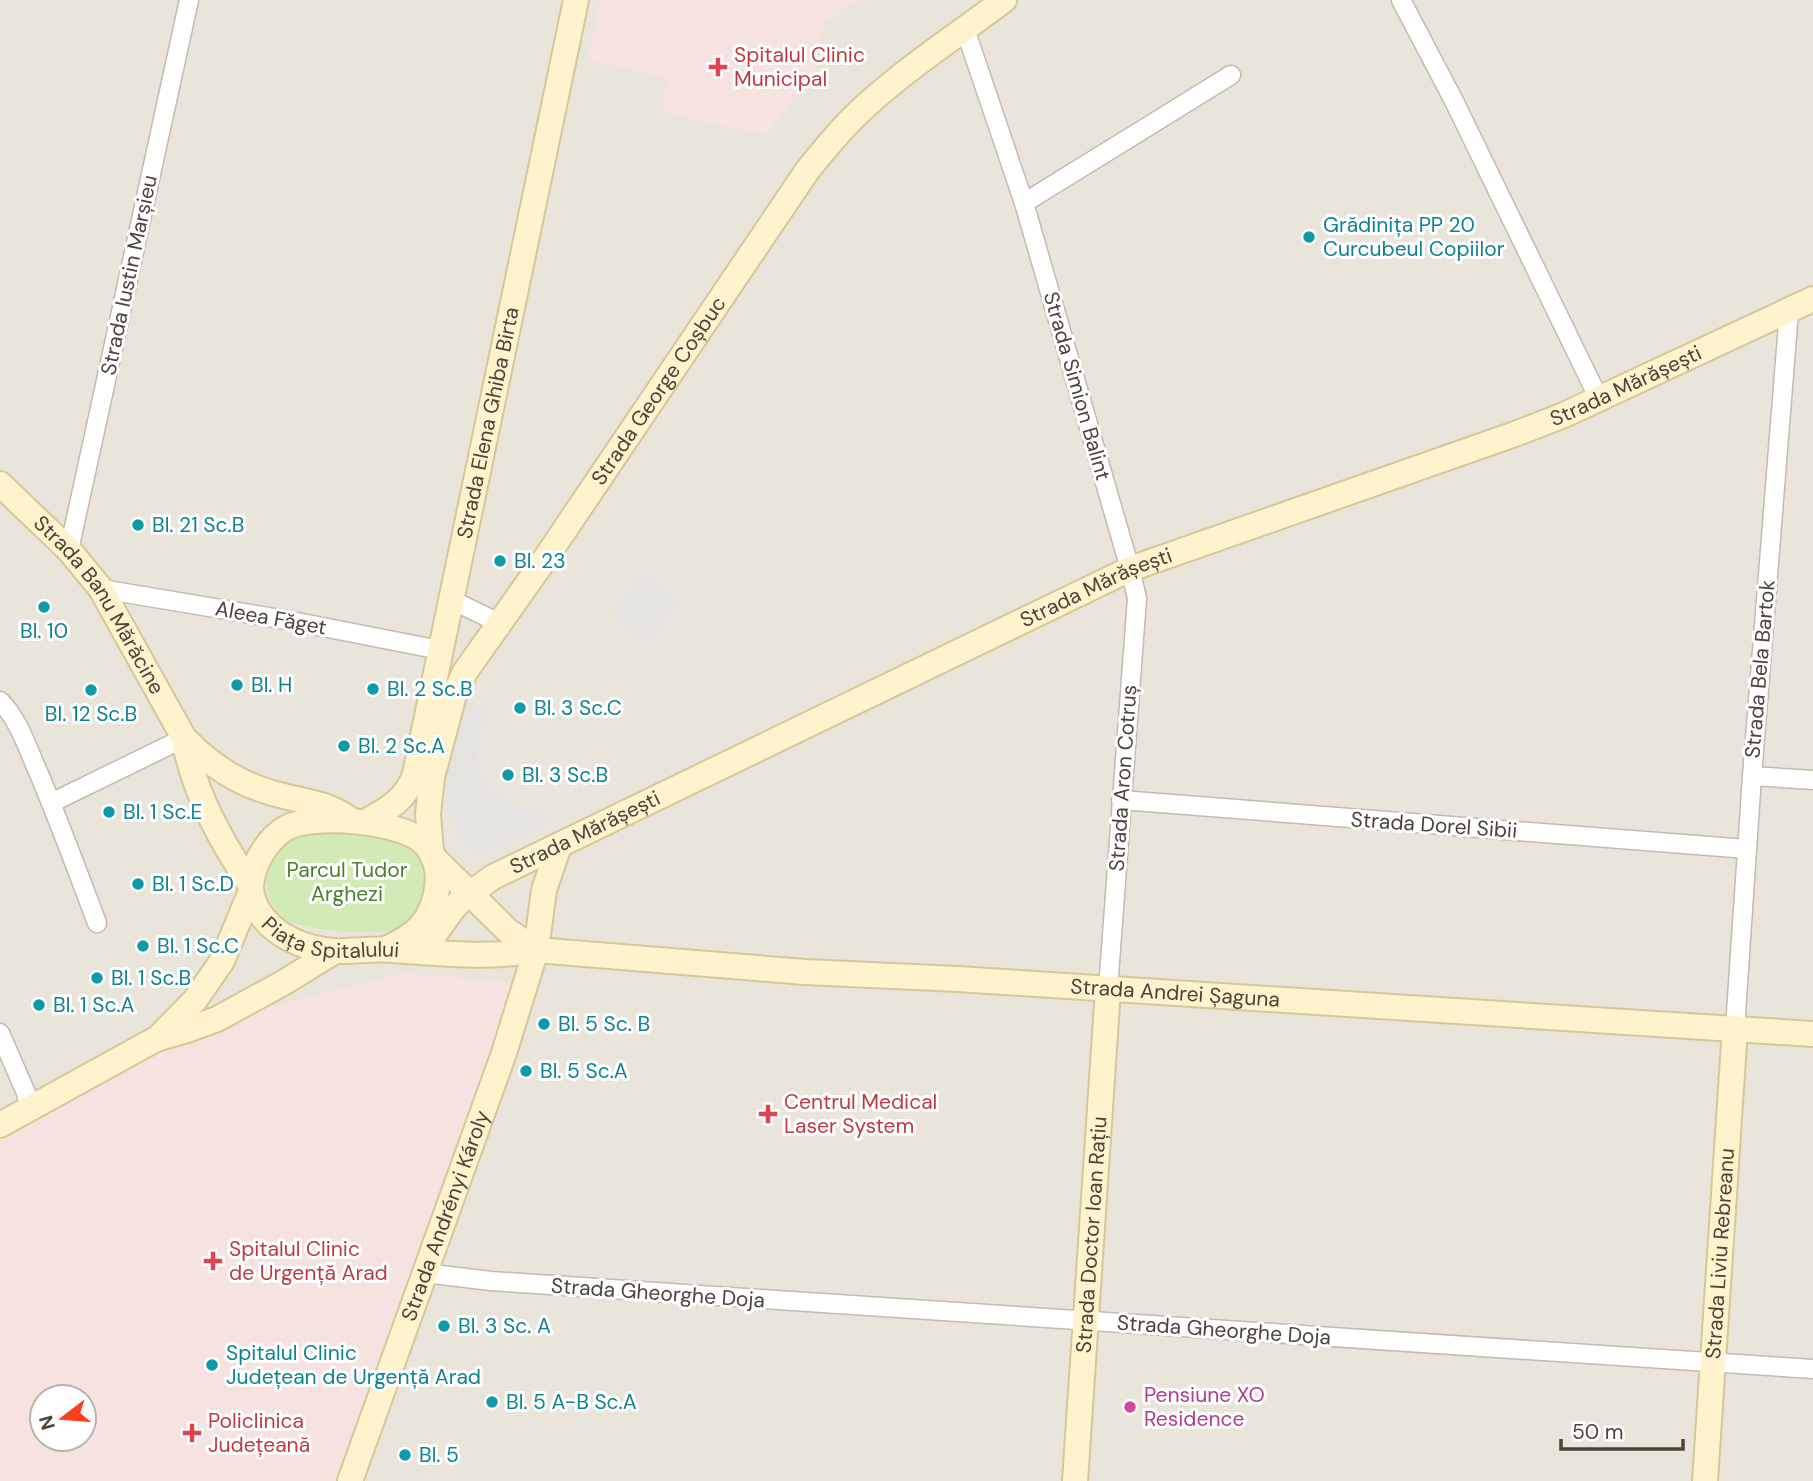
<svg xmlns="http://www.w3.org/2000/svg" width="1813" height="1481" font-family="'DM Sans',sans-serif">
  <style>
    .residential { fill: #eae5da; fill-rule: evenodd }
    .medical { fill: #f6e3e0; fill-rule: evenodd }
    .green { fill: #d2eab5 }
    .parking { fill: #e5e3e0 }
    .lines { fill: none; stroke-linecap: round; stroke-linejoin: round }
    .street-casing { stroke: #c2bbae; stroke-width: 21 }
    .secondary-casing { stroke: #d6c79b; stroke-width: 28 }
    .street { stroke: #fff; stroke-width: 18 }
    .secondary { stroke: #fff3cd; stroke-width: 24 }
    .health-dot { fill: #e0444e; stroke: #fff; stroke-width: 2.5 }
    .culture-dot { fill: #0f9aa8; stroke: #fff; stroke-width: 2.5 }
    .hotel-dot { fill: #d1479c; stroke: #fff; stroke-width: 2.5 }
    .labels { text-anchor: middle; dominant-baseline: central; stroke-width: 6; stroke-linejoin: round; paint-order: stroke }
    .health-label { font-size: 21px; fill: #be3a42; stroke: #fff; text-anchor: start }
    .culture-label { font-size: 21px; fill: #0d838f; stroke: #fff; text-anchor: start }
    .street-label { font-size: 21px; fill: #4b4439; stroke: #fff }
    .park-label { font-size: 21px; fill: #4a7f2a; stroke: #fff }
    .hotel-label { font-size: 21px; fill: #b23c85; stroke: #fff; text-anchor: start }
  </style>
  <rect width="100%" height="100%" fill="#f6f3ec"/>
  <path class="residential" d="M0,0H1813V1481H0ZM42,1397H84V1439H42Z"/>
  <g class="medical">
    <polygon points="601,0 859,0 824,22 812,75 765,135 662,112 668,78 588,60"/>
    <path d="M404,973L516,983L350,1481H0V1125L217,1019L294,1001ZM42,1397H84V1439H42Z"/>
  </g>
  <path class="green" d="M312,833C348,833 426,828 427,879C427,891 421,905 417,916C410,921 402,928 394,930C373,935 298,932 282,917C260,897 263,865 283,845C285,842 287,839 290,837C296,834 306,834 312,833Z"/>
  <g class="parking">
    <polygon points="643,575 677,603 645,642 612,614"/>
    <polygon points="464,701 484,707 476,756 479,773 489,791 503,801 548,815 544,824 487,851 479,851 472,849 465,842 451,820 447,805 446,784 449,765"/>
  </g>
  <g class="lines">
    <g class="street-casing">
      <g id="street">
        <polyline points="1401,0 1454,101 1599,399"/>
        <polyline points="965,29 1024,203 1130,569 1137,598 1108,989"/>
        <polyline points="1024,203 1231,75"/>
        <polyline points="69,550 189,0"/>
        <polyline points="101,589 292,621 440,650"/>
        <polyline points="452,600 499,623"/>
        <path d="M0,701C18,719 26,744 36,767C58,818 77,870 97,923"/>
        <polyline points="1752,776 1813,780"/>
        <polyline points="1121,800 1747,849"/>
        <polyline points="51,803 184,738"/>
        <polyline points="1735,1028 1752,776 1789,311"/>
        <polyline points="0,1033 26,1093 30,1110"/>
        <polyline points="425,1273 491,1281 1813,1369"/>
      </g>
    </g>
    <g class="secondary-casing">
      <g id="secondary">
        <path id="s1" d="M0,484L69,550L101,589L184,738C207,762 233,781 266,791C294,801 323,800 348,818"/>
        <path d="M184,739C194,793 221,841 251,886"/>
        <path id="s2" d="M365,822C386,811 407,799 415,774L576,0"/>
        <path id="s3" d="M431,852L428,814L432,777L454,695L465,672L545,559L807,171C823,151 839,131 857,114C902,71 955,37 1004,0"/>
        <polyline points="433,857 508,931 536,950"/>
        <path id="s4" d="M427,945L452,910L460,901L493,877L1130,569L1515,434L1564,415L1813,299"/>
        <path id="s5" d="M386,949C398,943 411,937 421,926C439,904 446,865 424,843C403,821 312,813 286,828C269,838 255,860 252,879C249,890 253,901 258,910C273,936 305,949 334,951C354,952 373,948 393,950C441,953 488,959 536,950L805,972L958,979L1813,1034"/>
        <polyline points="157,1039 195,1000 222,961 251,891"/>
        <polyline points="0,1125 156,1039 187,1030 217,1019 283,983 335,951"/>
        <path id="s6" d="M350,1481L504,1053L536,950L544,890L559,846"/>
        <path id="s7" d="M1075,1481L1108,989"/>
        <path id="s8" d="M1705,1481L1735,1028"/>
      </g>
    </g>
    <use href="#street" class="street"/>
    <use href="#secondary" class="secondary"/>
  </g>
  <g class="health-dot">
    <path d="M714.5 56.5h7v7h7v7h-7v7h-7v-7h-7v-7h7z"/>
    <path d="M764.5 1103.5h7v7h7v7h-7v7h-7v-7h-7v-7h7z"/>
    <path d="M209.5 1250.5h7v7h7v7h-7v7h-7v-7h-7v-7h7z"/>
    <path d="M188.5 1422.5h7v7h7v7h-7v7h-7v-7h-7v-7h7z"/>
  </g>
  <g class="culture-dot">
    <circle cx="1309" cy="237" r="7"/>
    <circle cx="138" cy="525" r="7"/>
    <circle cx="500" cy="561" r="7"/>
    <circle cx="44" cy="607" r="7"/>
    <circle cx="237" cy="685" r="7"/>
    <circle cx="373" cy="689" r="7"/>
    <circle cx="91" cy="690" r="7"/>
    <circle cx="520" cy="708" r="7"/>
    <circle cx="344" cy="746" r="7"/>
    <circle cx="508" cy="775" r="7"/>
    <circle cx="109" cy="812" r="7"/>
    <circle cx="138" cy="884" r="7"/>
    <circle cx="143" cy="946" r="7"/>
    <circle cx="97" cy="978" r="7"/>
    <circle cx="39" cy="1005" r="7"/>
    <circle cx="544" cy="1024" r="7"/>
    <circle cx="526" cy="1071" r="7"/>
    <circle cx="444" cy="1326" r="7"/>
    <circle cx="212" cy="1365" r="7"/>
    <circle cx="492" cy="1402" r="7"/>
    <circle cx="405" cy="1455" r="7"/>
  </g>
  <circle class="hotel-dot" cx="1130" cy="1407" r="7"/>
  <g class="labels">
    <g class="health-label">
      <text x="734" y="55">Spitalul Clinic<tspan x="734" dy="24">Municipal</tspan></text>
      <text x="784" y="1102">Centrul Medical<tspan x="784" dy="24">Laser System</tspan></text>
      <text x="229" y="1249">Spitalul Clinic<tspan x="229" dy="24">de Urgență Arad</tspan></text>
      <text x="208" y="1421">Policlinica<tspan x="208" dy="24">Județeană</tspan></text>
    </g>
    <g class="culture-label">
      <text x="1323" y="225">Grădinița PP 20<tspan x="1323" dy="24">Curcubeul Copiilor</tspan></text>
      <text x="152" y="525">Bl. 21 Sc.B</text>
      <text x="514" y="561">Bl. 23</text>
      <text x="44" y="631" text-anchor="middle">Bl. 10</text>
      <text x="251" y="685">Bl. H</text>
      <text x="387" y="689">Bl. 2 Sc.B</text>
      <text x="534" y="708">Bl. 3 Sc.C</text>
      <text x="91" y="714" text-anchor="middle">Bl. 12 Sc.B</text>
      <text x="358" y="746">Bl. 2 Sc.A</text>
      <text x="522" y="775">Bl. 3 Sc.B</text>
      <text x="123" y="812">Bl. 1 Sc.E</text>
      <text x="152" y="884">Bl. 1 Sc.D</text>
      <text x="157" y="946">Bl. 1 Sc.C</text>
      <text x="111" y="978">Bl. 1 Sc.B</text>
      <text x="53" y="1005">Bl. 1 Sc.A</text>
      <text x="558" y="1024">Bl. 5 Sc. B</text>
      <text x="540" y="1071">Bl. 5 Sc.A</text>
      <text x="458" y="1326">Bl. 3 Sc. A</text>
      <text x="226" y="1353">Spitalul Clinic<tspan x="226" dy="24">Județean de Urgență Arad</tspan></text>
      <text x="506" y="1402">Bl. 5 A-B Sc.A</text>
      <text x="419" y="1455">Bl. 5</text>
    </g>
    <g class="street-label">
      <text transform="translate(129 275) rotate(-78)">Strada Iustin Marșieu</text>
      <text transform="translate(1077 386) rotate(74)">Strada Simion Balint</text>
      <text stroke="none"><textPath href="#s4" startOffset="1332">Strada Mărășești</textPath></text>
      <text stroke="none"><textPath href="#s3" startOffset="527">Strada George Coșbuc</textPath></text>
      <text stroke="none"><textPath href="#s2" startOffset="430">Strada Elena Ghiba Birta</textPath></text>
      <text stroke="none"><textPath href="#s4" startOffset="765">Strada Mărășești</textPath></text>
      <text stroke="none"><textPath href="#s1" startOffset="158">Strada Banu Mărăcine</textPath></text>
      <text transform="translate(271 618) rotate(10)">Aleea Făget</text>
      <text transform="translate(1760 669) rotate(-85)">Strada Bela Bartok</text>
      <text transform="translate(1123 778) rotate(-86)">Strada Aron Cotruș</text>
      <text transform="translate(1434 825) rotate(4)">Strada Dorel Sibii</text>
      <text stroke="none"><textPath href="#s4" startOffset="198">Strada Mărășești</textPath></text>
      <text stroke="none"><textPath href="#s5" startOffset="455">Piața Spitalului</textPath></text>
      <text stroke="none"><textPath href="#s5" startOffset="1304">Strada Andrei Șaguna</textPath></text>
      <text stroke="none"><textPath href="#s6" startOffset="282">Strada Andrényi Károly</textPath></text>
      <text stroke="none"><textPath href="#s7" startOffset="247">Strada Doctor Ioan Rațiu</textPath></text>
      <text stroke="none"><textPath href="#s8" startOffset="228">Strada Liviu Rebreanu</textPath></text>
      <text transform="translate(658 1293) rotate(4)">Strada Gheorghe Doja</text>
      <text transform="translate(1224 1330) rotate(4)">Strada Gheorghe Doja</text>
    </g>
    <g class="park-label">
      <text x="347" y="870">Parcul Tudor<tspan x="347" dy="24">Arghezi</tspan></text>
    </g>
    <g class="hotel-label">
      <text x="1144" y="1395">Pensiune XO<tspan x="1144" dy="24">Residence</tspan></text>
    </g>
  </g>
  <g transform="translate(63 1418) rotate(254)"><circle r="33" fill="#ffffff" stroke="#b7b4b0" stroke-width="2"/>
  <path d="M0-5L12 26L0 18L-12 26Z" fill="#fc3f1d"/>
  <text y="-10" font-size="19" font-weight="bold" text-anchor="middle" fill="#4b4439">N</text>
  </g>
  <path d="M1561 1439v10h122v-10" fill="none" stroke="#4b4439" stroke-width="3.5"/>
  <text x="1572" y="1439" font-size="21" fill="#4b4439" stroke="#ffffff" stroke-width="5" paint-order="stroke">50 m</text>
</svg>
